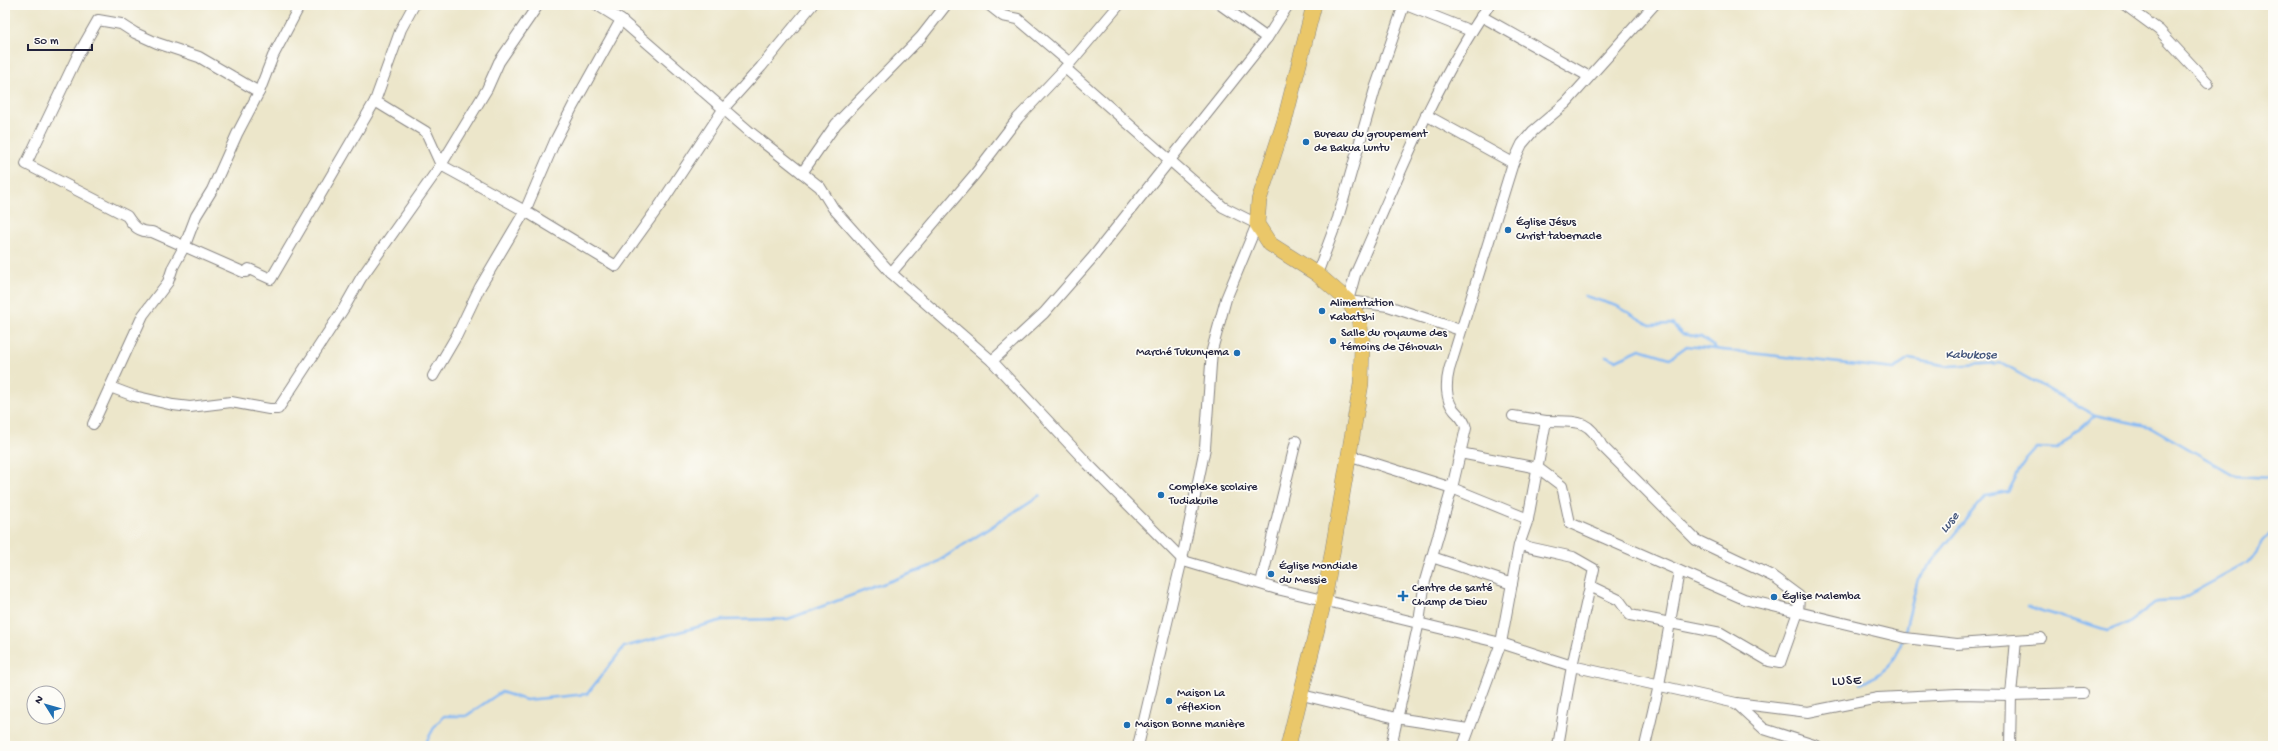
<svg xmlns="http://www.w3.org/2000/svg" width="2278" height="751" font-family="'Gochi Hand',sans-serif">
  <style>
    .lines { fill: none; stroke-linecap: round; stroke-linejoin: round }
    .stream { stroke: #87baf4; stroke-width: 2.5 }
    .minor-casing { stroke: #878482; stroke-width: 12 }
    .highway-casing { stroke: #878482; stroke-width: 16 }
    .minor { stroke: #fff; stroke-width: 10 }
    .highway { stroke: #eac769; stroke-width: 15 }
    .poi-dot { fill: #1f6fb2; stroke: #fdfcf7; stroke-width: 1.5 }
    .labels { text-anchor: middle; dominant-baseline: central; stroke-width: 3.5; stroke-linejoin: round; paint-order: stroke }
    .poi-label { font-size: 12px; fill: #22223b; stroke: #fdfcf7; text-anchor: start }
    .water-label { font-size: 13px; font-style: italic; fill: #45577c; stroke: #fdfcf7 }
    .neighbourhood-label { font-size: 13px; letter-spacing: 1px; fill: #22223b; stroke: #fdfcf7 }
  </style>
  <rect width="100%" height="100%" fill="#fdfcf7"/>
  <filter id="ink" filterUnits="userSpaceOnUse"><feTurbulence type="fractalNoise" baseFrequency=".025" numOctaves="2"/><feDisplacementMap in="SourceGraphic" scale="8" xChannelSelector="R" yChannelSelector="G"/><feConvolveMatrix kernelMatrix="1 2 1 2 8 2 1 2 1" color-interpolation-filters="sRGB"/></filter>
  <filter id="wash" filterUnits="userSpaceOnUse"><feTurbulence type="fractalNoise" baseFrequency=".012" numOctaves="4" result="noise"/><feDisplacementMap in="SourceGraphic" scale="16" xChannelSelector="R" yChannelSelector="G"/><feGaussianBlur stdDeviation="0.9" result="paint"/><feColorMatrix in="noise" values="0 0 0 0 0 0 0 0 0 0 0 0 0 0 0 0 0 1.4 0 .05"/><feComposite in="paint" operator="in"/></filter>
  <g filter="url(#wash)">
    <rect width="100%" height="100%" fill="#ece6ca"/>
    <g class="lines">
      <g class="stream">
        <polyline points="1585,296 1617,306 1650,325 1672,324 1682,334 1701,337 1717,349"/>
        <polyline points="1606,356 1616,360 1640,349 1670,358 1687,346 1894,369 1909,359 1949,366 2000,363 2095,415 2151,427 2236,476 2273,478"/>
        <polyline points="2027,606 2107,631 2128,623 2157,601 2179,600 2247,563 2273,530"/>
        <polyline points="1904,635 1918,579 1985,496 2008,492 2025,460 2036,448 2057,449 2095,415"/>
        <path d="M1861,684C1882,673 1896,665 1902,640"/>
        <polyline points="424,746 435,726 444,716 466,716 501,692 526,700 587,694 624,647 723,620 788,619 931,566 1040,495"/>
      </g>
    </g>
  </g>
  <g filter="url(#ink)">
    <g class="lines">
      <g class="minor-casing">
        <g id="minor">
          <polyline points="597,5 621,20 750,132 820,187 833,208 891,273 992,361 1088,464 1182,559 1187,562 1277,589 1501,643 1572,666 1736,703 1808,712 1878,698 1957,694 2011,695 2083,693"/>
          <polyline points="989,5 1003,16 1018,19 1070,63"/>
          <polyline points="1221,5 1267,38 1288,5"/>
          <polyline points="1406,5 1471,31"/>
          <polyline points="2125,5 2159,30 2208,83"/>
          <polyline points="1481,16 1588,76"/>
          <polyline points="1065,68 1223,207 1257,224 1226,299 1212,350 1205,448 1182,559 1138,746"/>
          <path d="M259,92L199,57L157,43L135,33L121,24L98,20L78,55L26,164L127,216C134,227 139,232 152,232L243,272H246L249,269L271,279L375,101L426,132L441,165L525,211L616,266L660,205L724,108L761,67L812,5"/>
          <polyline points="375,101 401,29 414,5"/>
          <polyline points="1426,115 1513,163"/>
          <polyline points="802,173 836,124 921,37 946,5"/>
          <polyline points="891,273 975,174 1018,118 1070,63 1119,5"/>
          <polyline points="1317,274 1338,218 1375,89 1404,5"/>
          <path d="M1460,330L1388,306L1348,301L1355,275C1396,184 1432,88 1489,5"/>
          <polyline points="992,361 1044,313 1093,257 1267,38"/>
          <polyline points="433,376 457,335 480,287 525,211 555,141 573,106 621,20"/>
          <polyline points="110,387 134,396 173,405 190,407 231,402 269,409 278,409 344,308 361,278 441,165 487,89 499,62 538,5"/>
          <path d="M1546,421C1575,422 1588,417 1602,446L1696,540L1772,576L1799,596L1798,612L1780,663L1769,661L1721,633L1630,615L1619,600L1590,586"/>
          <polyline points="93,424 143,315 168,282 173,267 185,245 196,216 212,190 237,134 259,92 273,56 300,5"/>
          <polyline points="1460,453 1538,468 1562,486 1570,523 1744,599 1905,638 1957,644 2041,638"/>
          <polyline points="1348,455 1452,488 1528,519"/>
          <polyline points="1519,545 1573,557 1594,569 1572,666 1558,746"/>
          <polyline points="1432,557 1512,584"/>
          <polyline points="1261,583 1296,441"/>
          <polyline points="1302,695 1396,718 1468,729"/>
          <polyline points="1736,703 1764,729 1817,746"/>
          <path d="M1391,746L1419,622L1425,581L1452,488L1466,428C1464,419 1460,417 1454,410C1445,399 1446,382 1449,370L1513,163L1522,144L1533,131L1566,103L1654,5"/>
          <polyline points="1463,746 1501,643 1519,545 1528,519 1546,421 1513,416"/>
          <polyline points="1645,746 1659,685 1679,571"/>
          <polyline points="2010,746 2011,695 2016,640"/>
        </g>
      </g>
      <g class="highway-casing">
        <polyline id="highway" points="1288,746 1324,601 1361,384 1362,343 1359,318 1348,301 1317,274 1270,244 1257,224 1259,200 1284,123 1314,5"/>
      </g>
      <use href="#minor" class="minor"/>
      <use href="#highway" class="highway"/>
    </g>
  </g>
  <g class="poi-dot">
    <circle cx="1306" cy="142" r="4"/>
    <circle cx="1508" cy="230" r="4"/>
    <circle cx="1322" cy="311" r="4"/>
    <circle cx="1333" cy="341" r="4"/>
    <circle cx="1237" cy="353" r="4"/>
    <circle cx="1161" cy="495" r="4"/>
    <circle cx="1271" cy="574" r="4"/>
    <path d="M1401 590h4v4h4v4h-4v4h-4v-4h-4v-4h4z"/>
    <circle cx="1774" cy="597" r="4"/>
    <circle cx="1169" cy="701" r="4"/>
    <circle cx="1127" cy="725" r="4"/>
  </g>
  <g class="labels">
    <g class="poi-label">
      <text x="1314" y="135">Bureau du groupement<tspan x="1314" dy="14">de Bakua Luntu</tspan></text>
      <text x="1516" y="223">Église Jésus<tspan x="1516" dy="14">Christ tabernacle</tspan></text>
      <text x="1330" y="304">Alimentation<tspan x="1330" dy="14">Kabatshi</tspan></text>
      <text x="1341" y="334">Salle du royaume des<tspan x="1341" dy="14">témoins de Jéhovah</tspan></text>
      <text x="1229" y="353" text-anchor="end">Marché Tukunyema</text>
      <text x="1169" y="488">Complexe scolaire<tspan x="1169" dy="14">Tudiakuile</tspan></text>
      <text x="1279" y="567">Église Mondiale<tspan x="1279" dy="14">du Messie</tspan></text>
      <text x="1412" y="589">Centre de santé<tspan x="1412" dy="14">Champ de Dieu</tspan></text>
      <text x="1782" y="597">Église Malemba</text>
      <text x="1177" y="694">Maison La<tspan x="1177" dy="14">réflexion</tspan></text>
      <text x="1135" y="725">Maison Bonne manière</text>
    </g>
    <g class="water-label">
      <text x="1971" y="355">Kabukose</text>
      <text transform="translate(1950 523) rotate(-51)">Luse</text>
    </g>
    <g class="neighbourhood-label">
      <text x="1847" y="681">LUSE</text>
    </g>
  </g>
  <rect width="2278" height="751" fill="none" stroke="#fdfcf7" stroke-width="20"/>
  <g transform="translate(46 705) rotate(307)"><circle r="19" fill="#fdfcf7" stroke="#a5a5ac"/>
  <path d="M0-3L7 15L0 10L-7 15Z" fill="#1f6fb2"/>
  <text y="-6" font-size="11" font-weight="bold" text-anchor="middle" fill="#22223b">N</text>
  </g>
  <path d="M28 44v6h64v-6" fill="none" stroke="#22223b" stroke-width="2"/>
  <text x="34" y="44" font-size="12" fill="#22223b" stroke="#fdfcf7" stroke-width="3" paint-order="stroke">50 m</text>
</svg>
